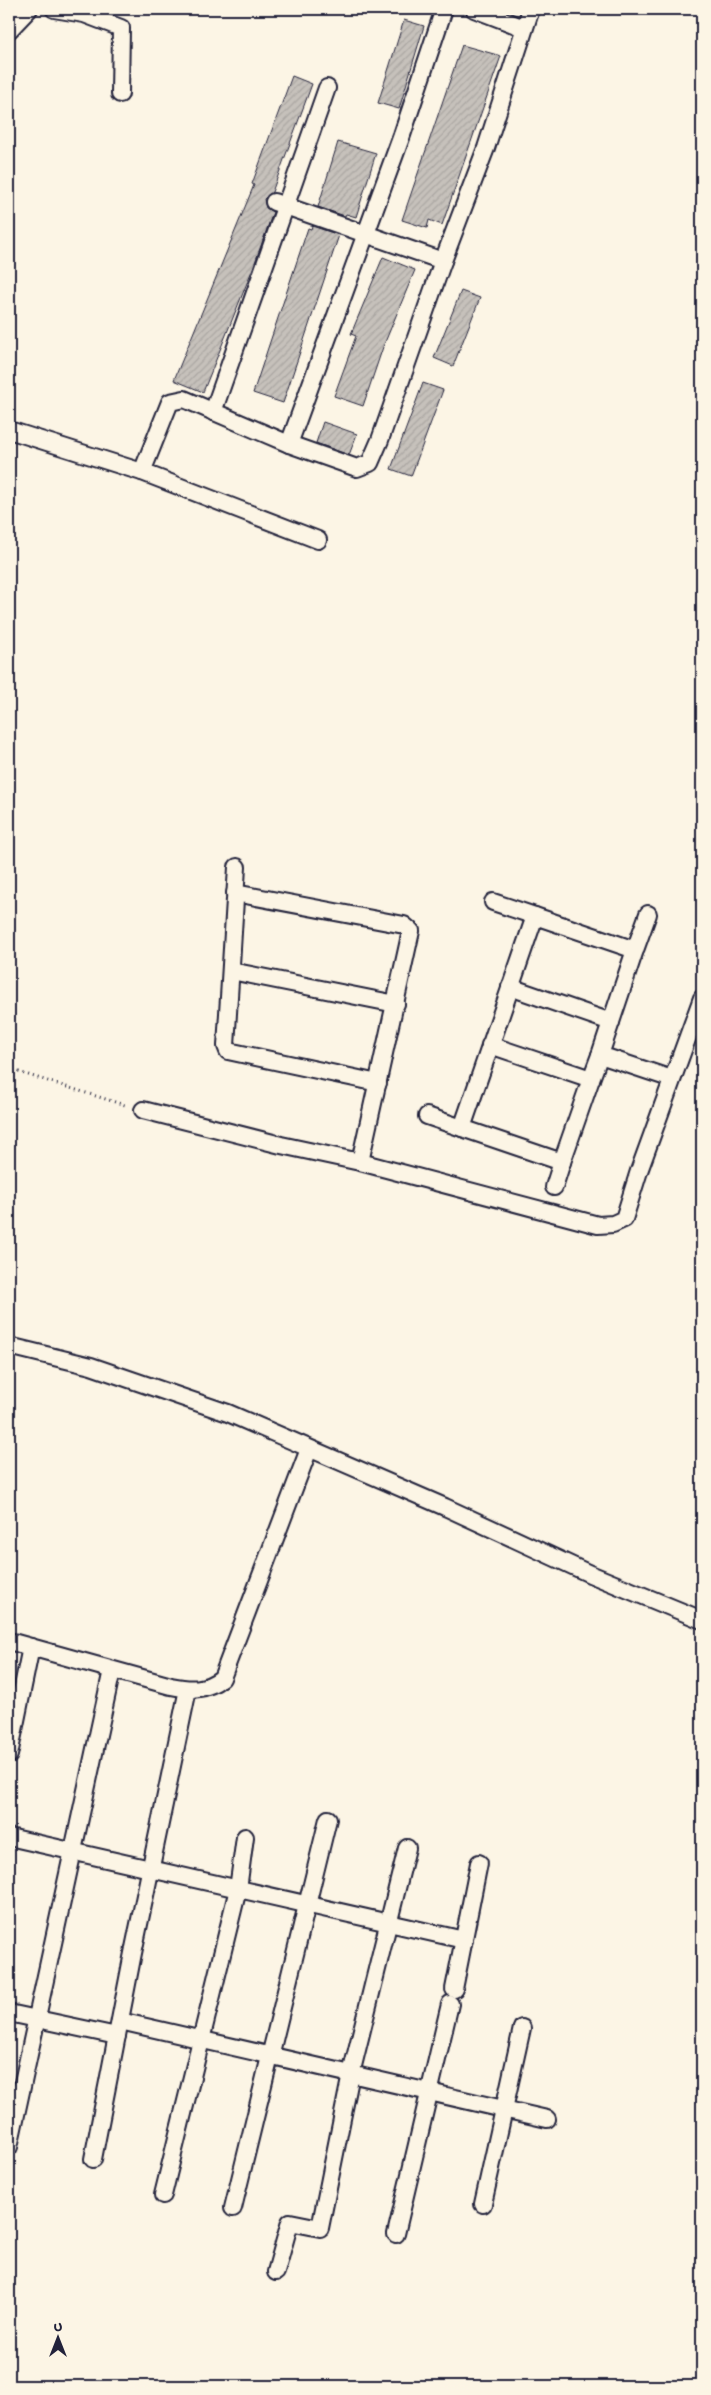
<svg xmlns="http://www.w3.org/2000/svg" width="711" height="2395" font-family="'Gochi Hand',sans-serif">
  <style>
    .building { fill: url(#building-hatch); stroke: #22223b }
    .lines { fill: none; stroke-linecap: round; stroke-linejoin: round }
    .minor-casing { stroke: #22223b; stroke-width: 20 }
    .path { stroke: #22223b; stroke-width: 3; stroke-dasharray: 1 4; stroke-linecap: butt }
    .minor { stroke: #fcf5e5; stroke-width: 16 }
  </style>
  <defs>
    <pattern id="building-hatch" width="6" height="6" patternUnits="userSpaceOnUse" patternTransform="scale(1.25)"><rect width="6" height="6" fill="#c6c1bb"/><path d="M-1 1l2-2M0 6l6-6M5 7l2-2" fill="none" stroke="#aaa6a2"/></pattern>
  </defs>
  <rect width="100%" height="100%" fill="#fcf5e5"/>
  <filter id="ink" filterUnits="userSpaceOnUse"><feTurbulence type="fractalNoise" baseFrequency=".02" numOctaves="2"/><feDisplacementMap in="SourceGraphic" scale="10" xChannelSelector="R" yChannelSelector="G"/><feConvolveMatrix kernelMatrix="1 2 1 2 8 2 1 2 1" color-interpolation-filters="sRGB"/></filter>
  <g filter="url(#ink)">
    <g class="building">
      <polygon points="404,20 424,26 399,109 378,103"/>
      <polygon points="462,45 501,56 442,225 429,220 427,228 402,220"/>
      <polygon points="292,76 312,84 272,192 264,199 266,208 273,212 253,268 203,392 174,380 254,185 252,184"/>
      <polygon points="338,142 376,153 356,217 346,214 345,216 318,207"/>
      <polygon points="312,226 339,235 283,403 253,393 308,228 311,229"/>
      <polygon points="383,257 415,270 383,347 363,406 334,396 356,336 351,334"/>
      <polygon points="461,291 480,298 453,366 434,358"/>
      <polygon points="423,383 443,390 411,476 391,469"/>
      <polygon points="323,422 357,434 349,455 316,443"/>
    </g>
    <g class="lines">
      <g class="minor-casing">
        <g id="minor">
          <polyline points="54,9 84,14 121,28 120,94"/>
          <polyline points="474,9 524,28"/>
          <polyline points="9,30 29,9"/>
          <polyline points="274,202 443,261"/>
          <polyline points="213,412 327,88"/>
          <polyline points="9,430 142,472 318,540"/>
          <polyline points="289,444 402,135 444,9"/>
          <polyline points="142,472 170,402 184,399 289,444 357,468 370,463 380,440 443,261 486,148 531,9"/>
          <polyline points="237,867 226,1046 228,1051 378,1083"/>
          <polyline points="235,893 404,925 411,931 360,1162"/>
          <polyline points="493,902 535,916"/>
          <polyline points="635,950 648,914"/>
          <polyline points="231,971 396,1004"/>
          <polyline points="510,987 611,1022"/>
          <polyline points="490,1045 591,1079 600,1055"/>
          <polyline points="591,1079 562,1162 462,1128 535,916 635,950 600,1055 672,1079"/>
          <polyline points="143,1110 281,1145 360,1162 598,1225 613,1224 624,1219 639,1171 702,998"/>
          <polyline points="427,1116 462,1128"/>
          <polyline points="554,1187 562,1162"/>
          <polyline points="9,1346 91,1366 228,1413 445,1507 590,1574 702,1620"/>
          <path d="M9,1641L171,1686C191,1690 205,1691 222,1678L309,1449"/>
          <polyline points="9,1755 31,1647"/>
          <polyline points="9,1837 464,1940"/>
          <polyline points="454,1989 479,1863"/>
          <polyline points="9,2013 117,2036"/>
          <polyline points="120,2021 547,2119"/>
          <polyline points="9,2147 112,1670"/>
          <polyline points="93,2159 133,1953 188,1689"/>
          <polyline points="163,2195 238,1889 245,1837"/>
          <polyline points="483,2204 522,2028"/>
          <polyline points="233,2208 328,1819"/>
          <polyline points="396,2234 450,2004"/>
          <polyline points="276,2272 290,2222 320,2228 351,2074 407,1848"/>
        </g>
      </g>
      <polyline class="path" points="9,1069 128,1106"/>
      <use href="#minor" class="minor"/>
    </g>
  </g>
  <rect width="711" height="2395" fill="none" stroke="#fcf5e5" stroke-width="30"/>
  <rect x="15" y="15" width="681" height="2365" fill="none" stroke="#22223b" stroke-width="2" filter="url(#ink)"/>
  <g transform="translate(58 2338)" stroke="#fcf5e5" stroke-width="4" paint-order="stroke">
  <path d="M0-4L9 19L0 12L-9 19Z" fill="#22223b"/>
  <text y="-8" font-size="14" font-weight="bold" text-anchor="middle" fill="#22223b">U</text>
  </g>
</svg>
